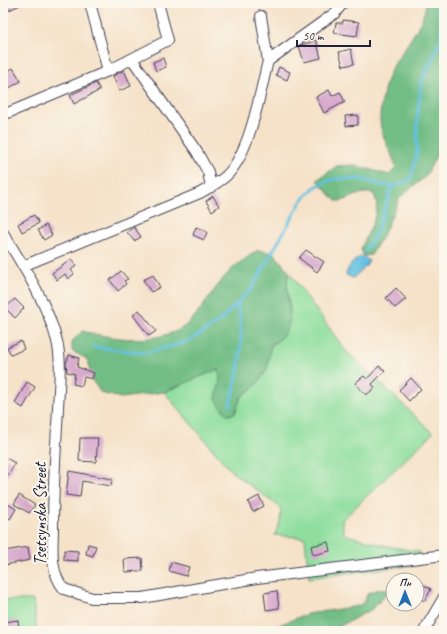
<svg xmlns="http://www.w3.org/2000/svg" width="447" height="634" font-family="Caveat,sans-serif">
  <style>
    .green { fill: #8ede9e; stroke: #58806c }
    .forest { fill: #72bd85; stroke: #4a7060 }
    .water { fill: #64c1e2; stroke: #43728e }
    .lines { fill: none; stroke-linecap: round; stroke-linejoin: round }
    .stream { stroke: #64c1e2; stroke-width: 3 }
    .building { fill: #d7a8cc }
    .minor-casing { stroke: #423f50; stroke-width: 12 }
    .minor { stroke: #fff; stroke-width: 10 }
    .labels { text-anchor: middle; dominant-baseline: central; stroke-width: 4; stroke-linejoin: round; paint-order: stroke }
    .street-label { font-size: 17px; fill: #22223b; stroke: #fbf7ec }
  </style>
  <rect width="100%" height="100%" fill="#fbf7ec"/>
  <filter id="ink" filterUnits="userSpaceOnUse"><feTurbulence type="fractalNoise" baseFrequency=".025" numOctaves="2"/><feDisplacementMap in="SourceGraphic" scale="8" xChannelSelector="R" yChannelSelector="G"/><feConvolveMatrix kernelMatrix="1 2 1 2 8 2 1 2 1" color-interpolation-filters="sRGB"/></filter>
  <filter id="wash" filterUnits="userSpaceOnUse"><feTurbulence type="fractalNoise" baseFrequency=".012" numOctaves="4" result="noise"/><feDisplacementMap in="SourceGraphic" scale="16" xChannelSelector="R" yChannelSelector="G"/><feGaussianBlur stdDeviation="0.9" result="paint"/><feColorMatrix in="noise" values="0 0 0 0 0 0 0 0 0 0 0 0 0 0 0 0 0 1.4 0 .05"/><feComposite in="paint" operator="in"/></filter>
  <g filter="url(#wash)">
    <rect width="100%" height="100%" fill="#f5e2c9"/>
    <g class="green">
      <polygon points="289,272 345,350 433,433 342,520 344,534 382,545 420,552 421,564 309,578 305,538 275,535 280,521 281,508 232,472 164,392 219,368 220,382 216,399 223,410 228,415 235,413 241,397 256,385 269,354 271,345 280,339 290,310 286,284"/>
      <polygon points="3,600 33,600 37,631 3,631"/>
    </g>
    <g class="forest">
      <path d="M425,3H444V134L440,148L426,176L400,197L384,233L371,255L364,256L361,249C367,232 384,210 373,193C355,191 349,202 336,201L317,180L337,166L354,165L389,175L396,168C392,151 380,136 380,119C380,107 385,81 391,70C398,56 429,18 425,3Z"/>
      <path d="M258,250L274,253L289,272C281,302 305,324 271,345L267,370L256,385L241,397L235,413L228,415L223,410L216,399L220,382L219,369L164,392L121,398L101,393L92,380L87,359L72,351V342L82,331C112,339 150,344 179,330C197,321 215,285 231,270C239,262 249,257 258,250Z"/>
      <polygon points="380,589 390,591 372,609 331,631 264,631 307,614 359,606 364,601 368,593"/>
    </g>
    <path class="water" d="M362,256L369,261L366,266L353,278L346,275C347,267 355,259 362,256Z"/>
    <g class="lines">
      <g class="stream">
        <polyline points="365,251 377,232 392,186"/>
        <polyline points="93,347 145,353 183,343 201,334 222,319 252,288 302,200 315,187 333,179 361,179 383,185 396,186 411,179 417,152 417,123 421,83 441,40 441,21 437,3"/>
        <path d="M230,405C239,372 246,337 237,303"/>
      </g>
    </g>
    <g id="blocks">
      <g class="building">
        <polygon points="3,3 24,3 3,13"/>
        <polygon points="343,20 359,22 357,36 334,33 336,23 343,23"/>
        <polygon points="316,40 321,58 304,62 299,46"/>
        <polygon points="351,49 354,64 343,66 339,52"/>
        <polygon points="163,58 166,67 156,71 153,62"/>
        <polygon points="279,67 290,72 287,80 276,75"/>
        <polygon points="13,68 21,81 6,90 3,84 3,74"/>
        <polygon points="124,70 131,86 119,91 113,76"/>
        <polygon points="96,83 100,90 74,104 70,95"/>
        <polygon points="329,90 332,96 340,92 345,102 324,113 316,97"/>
        <polygon points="358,115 358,125 346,126 345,116"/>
        <polygon points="213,196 219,206 212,211 206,201"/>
        <polygon points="34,215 39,223 22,232 18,224"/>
        <polygon points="46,225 52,235 44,240 38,230"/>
        <polygon points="134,227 141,237 134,241 127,232"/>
        <polygon points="196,227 207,232 204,240 193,235"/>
        <polygon points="306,250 324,262 317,272 299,258"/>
        <polygon points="72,259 76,266 71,270 74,274 68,279 65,274 57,280 52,273"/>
        <polygon points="121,271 128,279 124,281 126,284 118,291 110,280"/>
        <polygon points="153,275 160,287 151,292 143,280"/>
        <polygon points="396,288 406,299 395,308 386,298"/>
        <polygon points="15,299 24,308 15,318 5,308"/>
        <polygon points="139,310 156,331 149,336 133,315"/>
        <polygon points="21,341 24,349 11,355 7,347"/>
        <polygon points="69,355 79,358 77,367 94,373 92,379 84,377 82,386 73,384 75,374 67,372 66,363"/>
        <polygon points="379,366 385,371 372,384 375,388 366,395 355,383 364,376 367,379"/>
        <polygon points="411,378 421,389 409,401 399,390"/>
        <polygon points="27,382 35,387 23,408 15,403"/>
        <polygon points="80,438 98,438 96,462 79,461"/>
        <polygon points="6,458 15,463 8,476 3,473 3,463"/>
        <polygon points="69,471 112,479 111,486 82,481 80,497 66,495"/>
        <polygon points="19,495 35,505 29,513 14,504"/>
        <polygon points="259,496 264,506 253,512 248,502"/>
        <polygon points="8,504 16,509 10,519 3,515"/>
        <polygon points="328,542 330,551 313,555 311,546"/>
        <polygon points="88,544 96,546 93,556 86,554"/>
        <polygon points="28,547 30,560 5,565 4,551"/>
        <polygon points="64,550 78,551 78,561 64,560"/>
        <polygon points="142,558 143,571 125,572 124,559"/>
        <polygon points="171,562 189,567 186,576 169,571"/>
        <polygon points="417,582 431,589 425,601 417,597"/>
        <polygon points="277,591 279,608 266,610 264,593"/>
        <polygon points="18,620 19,631 3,631 3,622"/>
      </g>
    </g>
  </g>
  <g filter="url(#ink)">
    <use href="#blocks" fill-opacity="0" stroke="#423f50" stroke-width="1"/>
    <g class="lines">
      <g class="minor-casing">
        <g id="minor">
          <polyline points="90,3 108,71"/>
          <polyline points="261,16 268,61"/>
          <polyline points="132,59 197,152 208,172 211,187"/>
          <polyline points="3,115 108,71 168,40 158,3"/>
          <path d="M3,233C24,267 47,303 57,341C62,362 59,386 58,408C56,447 53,486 53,526C53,548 49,571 64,589L92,598H142L257,578L444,555"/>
          <path d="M23,266L200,193C209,188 218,183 226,176C250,154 260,92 268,61L335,13L343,3"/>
          <polyline points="424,631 444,597"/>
        </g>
      </g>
      <use href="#minor" class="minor"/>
    </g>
  </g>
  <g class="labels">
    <g class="street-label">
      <text transform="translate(40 514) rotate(-90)">Tsetsynska Street</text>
    </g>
  </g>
  <rect width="447" height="634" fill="none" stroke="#fbf7ec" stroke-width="16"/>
  <g transform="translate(405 592)"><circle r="19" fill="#fbf7ec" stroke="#a4a2a5"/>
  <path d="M0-3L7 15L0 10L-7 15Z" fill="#1f6fb2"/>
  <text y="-6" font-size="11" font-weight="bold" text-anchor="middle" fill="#22223b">Пн</text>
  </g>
  <path d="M297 40v6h73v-6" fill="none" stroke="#22223b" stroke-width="2"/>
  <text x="303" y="40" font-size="12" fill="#22223b" stroke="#fbf7ec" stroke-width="3" paint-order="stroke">50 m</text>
</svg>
